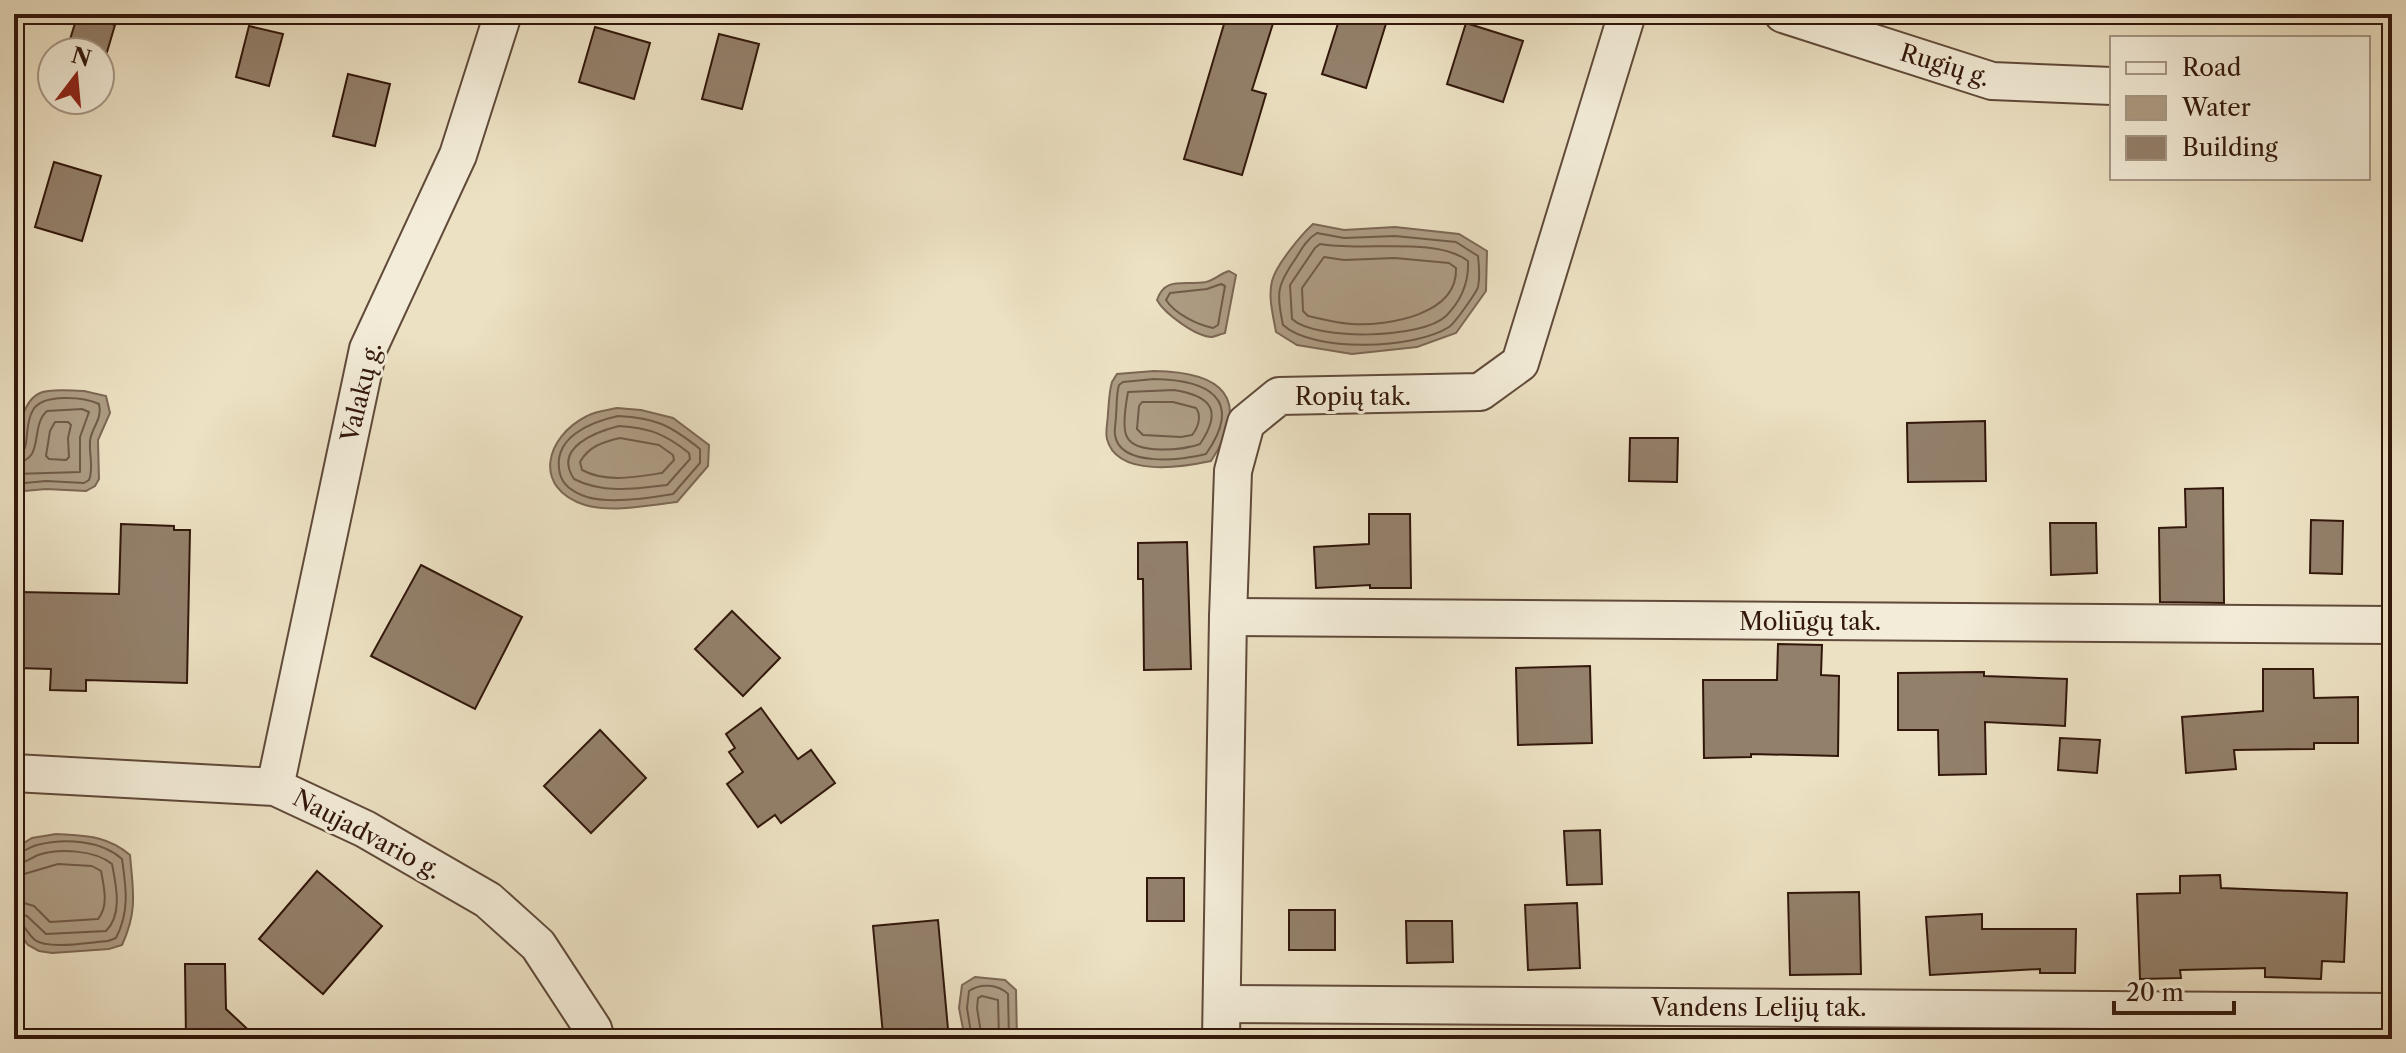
<svg xmlns="http://www.w3.org/2000/svg" width="2406" height="1053" font-family="'Libre Caslon Text',serif">
  <style>
    .water { fill: #ad9c84; stroke: #7c6754; stroke-width: 2 }
    .lines { fill: none; stroke-linecap: round; stroke-linejoin: round }
    .shore { stroke: #705a48; stroke-width: 2 }
    .building { fill: #93806b; stroke: #32170b; stroke-width: 2 }
    .street-casing { stroke: #604a39; stroke-width: 40 }
    .street { stroke: #f3ecd8; stroke-width: 36 }
    .labels { text-anchor: middle; dominant-baseline: central; stroke-width: 6; stroke-linejoin: round; paint-order: stroke }
    .street-label { font-size: 24px; fill: #32170b; stroke: #f3ecd8 }
  </style>
  <rect width="100%" height="100%" fill="#ece1c3"/>
  <filter id="stains"><feTurbulence type="fractalNoise" baseFrequency=".0025" numOctaves="4"/><feColorMatrix values="0 0 0 0 .2 0 0 0 0 .09 0 0 0 0 .02 0 0 0 .5 -.17"/></filter>
  <radialGradient id="worn" r=".72"><stop offset=".6" stop-color="#630" stop-opacity="0"/><stop offset="1" stop-color="#630" stop-opacity=".3"/></radialGradient>
  <g class="water">
    <path d="M1313,224L1344,230L1395,227L1459,234L1487,251L1486,291L1456,333L1417,347L1352,354L1297,345L1276,332C1273,315 1268,297 1272,281C1276,265 1301,235 1313,224Z"/>
    <path d="M1229,271L1236,275L1225,333C1224,333 1213,337 1212,337C1196,337 1164,313 1157,300C1165,276 1184,286 1206,282C1215,280 1221,273 1229,271Z"/>
    <path d="M1154,371C1221,372 1253,397 1211,461C1183,467 1117,478 1107,439C1105,432 1108,421 1108,413C1109,403 1109,392 1112,382L1117,374Z"/>
    <path d="M84,391L106,396L110,413L98,440L99,479L95,486L86,491L46,489L14,492C14,468 14,404 40,393C51,388 72,391 84,391Z"/>
    <path d="M617,408L641,410L673,418L709,445L708,466L677,502C651,505 611,513 585,505C532,488 545,437 587,416C596,411 608,410 617,408Z"/>
    <path d="M56,834C85,836 107,835 130,855C133,891 138,910 122,945L109,949L52,953L39,951L28,945L14,926V849L32,838Z"/>
    <polygon points="975,977 1005,980 1016,990 1017,1039 965,1039 959,1008 962,985"/>
  </g>
  <g class="lines">
    <g class="shore">
      <path d="M1317,233L1344,238L1395,236L1456,242L1478,256C1479,265 1480,278 1478,287C1476,293 1455,323 1449,327C1415,349 1314,353 1283,325C1276,293 1277,285 1296,258C1302,248 1307,239 1317,233Z"/>
      <path d="M1320,244C1362,252 1435,236 1468,261C1469,283 1462,300 1446,316C1422,339 1316,341 1292,319L1290,285L1315,248Z"/>
      <path d="M1324,257L1344,260L1395,258L1449,263L1456,268C1458,315 1388,326 1352,324C1337,323 1322,319 1308,316L1303,311L1302,288Z"/>
      <path d="M1221,284L1225,286L1218,325L1213,328C1198,325 1175,314 1166,300L1170,293L1207,289Z"/>
      <path d="M1154,379C1207,380 1245,398 1206,454C1184,460 1120,468 1115,435C1114,430 1116,422 1116,416C1117,406 1116,395 1119,385L1123,382Z"/>
      <path d="M1174,390C1211,396 1223,410 1200,444C1184,450 1136,455 1127,437C1122,428 1126,403 1128,392Z"/>
      <path d="M1142,402H1173L1196,408C1202,416 1198,428 1192,435L1181,437L1143,435L1137,429L1139,406Z"/>
      <path d="M618,416C656,418 670,425 700,449V463L673,494C650,498 610,504 587,497C575,493 563,486 560,474C551,438 590,422 618,416Z"/>
      <polygon points="55,422 68,422 71,425 68,438 69,457 66,460 49,459 46,456 50,431"/>
      <path d="M619,426C650,428 665,434 689,453L690,459L667,485C635,489 603,494 574,479C553,448 595,432 619,426Z"/>
      <path d="M620,438L659,445L673,455L674,460L662,473C636,477 606,483 582,470L580,462C589,446 603,442 620,438Z"/>
      <path d="M14,453L25,448C28,437 26,421 33,410C43,393 84,397 99,404C103,419 91,428 90,441C89,455 94,468 89,480L84,483L46,481L14,484"/>
      <path d="M14,463C46,461 29,427 47,411L82,409L89,412L80,437V472L14,474"/>
      <path d="M14,854C23,853 29,847 37,845C64,838 101,840 122,859C126,887 130,911 116,938L108,941C91,942 48,950 35,940C30,936 26,929 22,924L14,922"/>
      <path d="M14,864C24,864 29,859 38,855C59,848 95,850 112,864C116,885 123,914 106,931L46,934L27,916L14,912"/>
      <path d="M14,877L58,864L92,866L101,871C104,887 109,906 98,919L50,922L34,906L14,900"/>
      <path d="M972,1039L967,1008L969,991C980,983 998,984 1008,994L1009,1039"/>
      <polyline points="982,1039 977,1008 978,998 982,996 998,1000 999,1039"/>
    </g>
  </g>
  <g class="building">
    <polygon points="78,14 115,25 107,52 66,52"/>
    <polygon points="1227,14 1276,14 1252,90 1266,94 1242,175 1184,159"/>
    <polygon points="1341,14 1389,14 1366,88 1322,74"/>
    <polygon points="1466,23 1523,41 1503,102 1447,84"/>
    <polygon points="249,26 283,34 269,86 236,77"/>
    <polygon points="595,27 650,43 634,99 579,82"/>
    <polygon points="719,34 759,44 742,109 702,99"/>
    <polygon points="348,74 390,84 375,146 333,136"/>
    <polygon points="54,162 101,176 82,241 35,227"/>
    <polygon points="1985,421 1986,481 1908,482 1907,423"/>
    <polygon points="1630,438 1678,438 1677,482 1629,481"/>
    <polygon points="2223,488 2224,603 2160,602 2159,528 2186,527 2185,489"/>
    <polygon points="1369,514 1410,514 1411,588 1370,588 1370,585 1316,588 1314,547 1369,544"/>
    <polygon points="2311,520 2343,521 2342,574 2310,573"/>
    <polygon points="2050,523 2096,523 2097,573 2051,575"/>
    <polygon points="121,524 174,526 174,530 190,530 187,683 86,680 86,691 50,690 51,669 18,668 20,592 119,594"/>
    <polygon points="1187,542 1191,669 1144,670 1143,579 1138,579 1138,543"/>
    <polygon points="421,565 522,617 475,709 371,656"/>
    <polygon points="732,611 780,658 743,696 695,649"/>
    <polygon points="1778,644 1822,645 1821,675 1839,676 1838,756 1751,754 1751,757 1704,758 1703,680 1777,680"/>
    <polygon points="1590,666 1592,743 1518,745 1516,668"/>
    <polygon points="2263,669 2313,669 2314,698 2358,697 2358,743 2314,743 2314,749 2234,750 2236,769 2186,773 2182,717 2263,711"/>
    <polygon points="1984,672 1984,676 2067,679 2065,726 1985,722 1986,774 1939,775 1938,730 1898,730 1898,673"/>
    <polygon points="761,708 798,759 811,750 835,783 781,823 775,815 758,827 727,784 743,772 729,752 735,748 726,734"/>
    <polygon points="600,730 646,778 591,833 544,786"/>
    <polygon points="2060,738 2100,740 2097,773 2058,770"/>
    <polygon points="1600,830 1602,884 1567,885 1564,831"/>
    <polygon points="317,871 382,926 323,994 259,939"/>
    <polygon points="2220,875 2221,888 2347,893 2344,962 2322,961 2321,979 2265,977 2265,968 2180,970 2181,978 2140,979 2137,894 2180,893 2180,876"/>
    <rect x="1147" y="878" width="37" height="43"/>
    <polygon points="1859,892 1861,974 1790,975 1788,893"/>
    <polygon points="1577,903 1580,968 1528,970 1525,905"/>
    <rect x="1289" y="910" width="46" height="40"/>
    <polygon points="1982,914 1982,929 2076,929 2075,973 2040,973 2040,969 1930,975 1926,917"/>
    <polygon points="938,920 948,1029 883,1035 873,926"/>
    <polygon points="1406,921 1452,921 1453,962 1407,963"/>
    <polygon points="185,964 225,964 226,1009 258,1039 186,1039"/>
  </g>
  <g class="lines">
    <g class="street-casing">
      <g id="street">
        <polyline points="1783,14 1992,81 2112,86"/>
        <polyline points="1228,617 2392,625"/>
        <polyline points="14,773 275,787 365,829 488,900 538,945 593,1029 596,1039"/>
        <polyline points="275,787 368,349 458,155 503,14"/>
        <polyline points="1222,1004 2392,1012"/>
        <polyline points="1221,1039 1228,617 1233,471 1246,423 1279,396 1480,392 1520,363 1627,14"/>
      </g>
    </g>
    <use href="#street" class="street"/>
  </g>
  <g class="labels">
    <g class="street-label">
      <text transform="translate(1945 65) rotate(17)">Rugių g.</text>
      <text transform="translate(361 392) rotate(-76)">Valakų g.</text>
      <text x="1353" y="396">Ropių tak.</text>
      <text x="1810" y="621">Moliūgų tak.</text>
      <text transform="translate(367 834) rotate(28)">Naujadvario g.</text>
      <text x="1759" y="1007">Vandens Lelijų tak.</text>
    </g>
  </g>
  <rect width="2406" height="1053" fill="none" stroke="#ece1c3" stroke-width="48"/>
  <rect x="16" y="16" width="2374" height="1021" fill="none" stroke="#32170b" stroke-width="4"/>
  <rect x="24" y="24" width="2358" height="1005" fill="none" stroke="#32170b" stroke-width="2"/>
  <rect x="2110" y="36" width="260" height="144" fill="#f3ecd8" stroke="#a69786" stroke-width="2"/>
  <rect x="2126" y="62" width="40" height="12" fill="#f3ecd8" stroke="#a69786" stroke-width="2"/>
  <text x="2182" y="76" font-size="24" fill="#32170b">Road</text>
  <rect x="2126" y="96" width="40" height="24" fill="#ad9c84" stroke="#a69786" stroke-width="2"/>
  <text x="2182" y="116" font-size="24" fill="#32170b">Water</text>
  <rect x="2126" y="136" width="40" height="24" fill="#93806b" stroke="#a69786" stroke-width="2"/>
  <text x="2182" y="156" font-size="24" fill="#32170b">Building</text>
  <g transform="translate(76 76) rotate(16)"><circle r="38" fill="#f3ecd8" stroke="#a69786" stroke-width="2"/>
  <path d="M0-6L14 30L0 20L-14 30Z" fill="#8f2418"/>
  <text y="-12" font-size="22" font-weight="bold" text-anchor="middle" fill="#32170b">N</text>
  </g>
  <path d="M2114 1001v12h120v-12" fill="none" stroke="#32170b" stroke-width="4"/>
  <text x="2126" y="1001" font-size="24" fill="#32170b" stroke="#f3ecd8" stroke-width="6" paint-order="stroke">20 m</text>
  <rect width="100%" height="100%" filter="url(#stains)"/>
  <rect width="100%" height="100%" fill="url(#worn)"/>
</svg>
